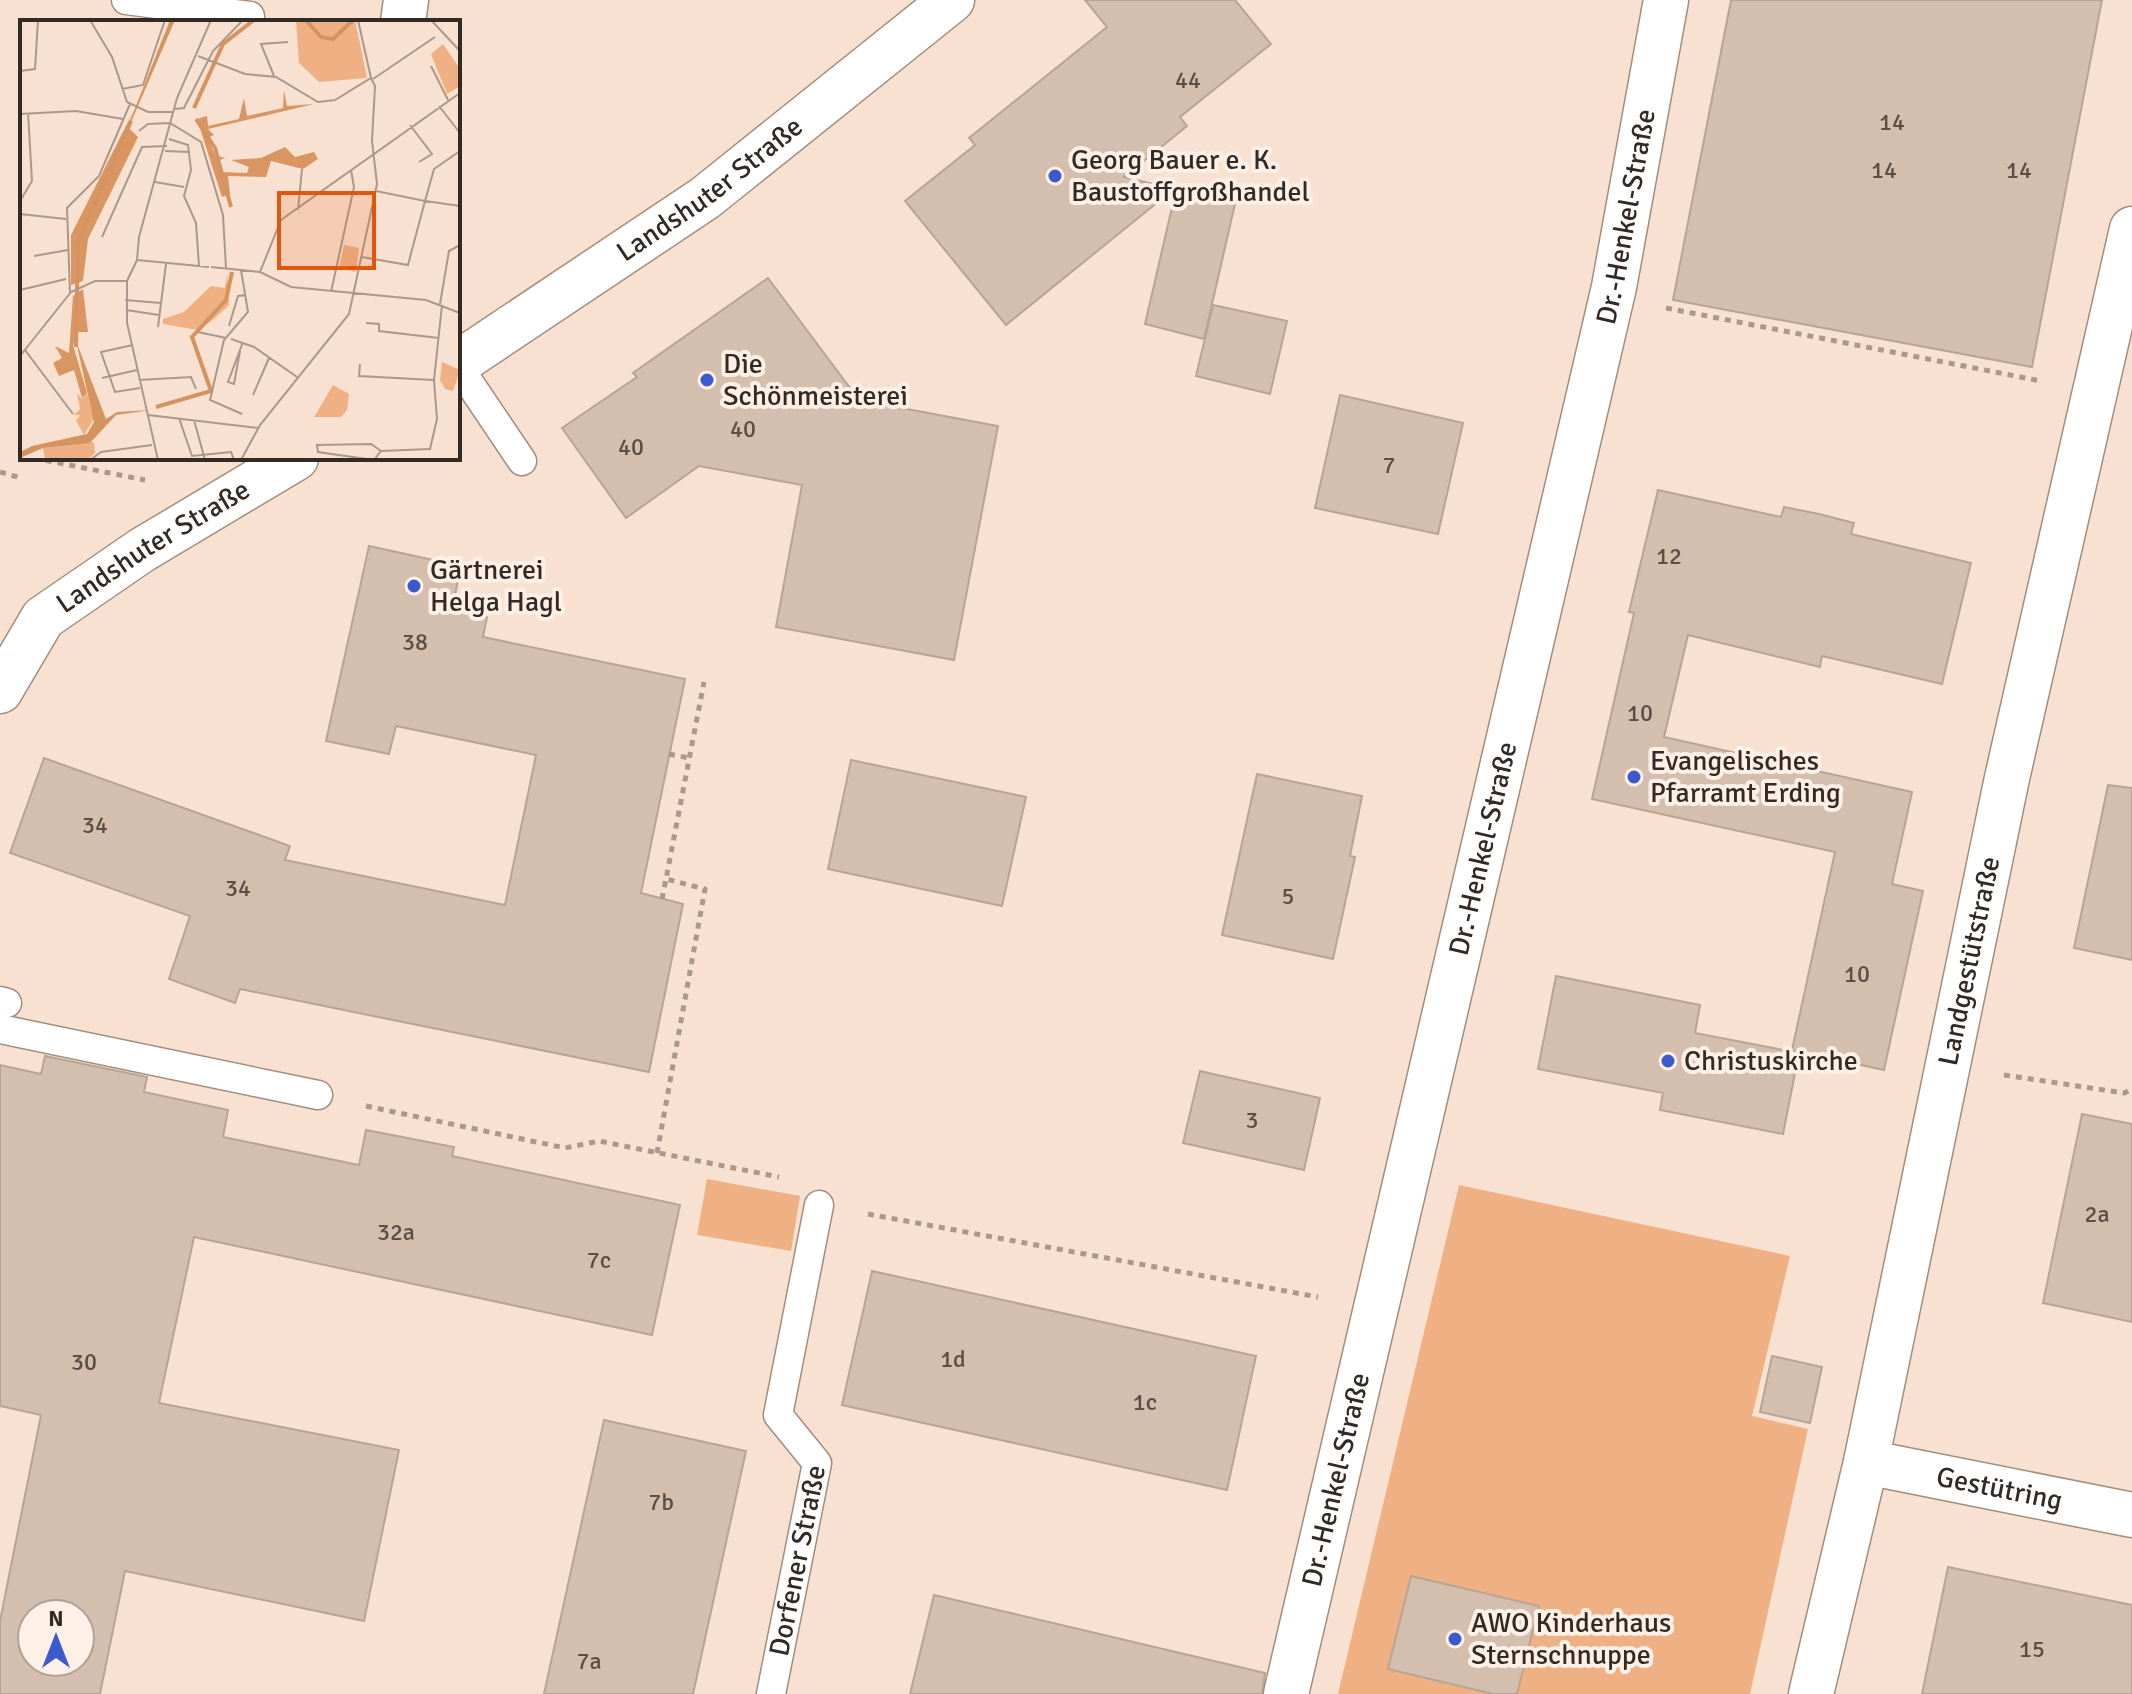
<svg xmlns="http://www.w3.org/2000/svg" width="2132" height="1694" font-family="Signika,sans-serif">
  <style>
    .green { fill: #efb183 }
    .building { fill: #d4beae; stroke: #b9a494; stroke-width: 2; fill-rule: evenodd }
    .lines { fill: none; stroke-linecap: round; stroke-linejoin: round }
    .service-casing { stroke: #a28d7e; stroke-width: 31 }
    .minor-casing { stroke: #a28d7e; stroke-width: 47 }
    .tertiary-casing { stroke: #a28d7e; stroke-width: 47 }
    .path { stroke: #a9988b; stroke-width: 5; stroke-dasharray: 6 6; stroke-linecap: butt }
    .service { stroke: #fff; stroke-width: 28 }
    .minor { stroke: #fff; stroke-width: 44 }
    .tertiary { stroke: #fff; stroke-width: 44 }
    .poi-dot { fill: #3b5bcd; stroke: #fef0e6; stroke-width: 3 }
    .labels { text-anchor: middle; dominant-baseline: central; stroke-width: 8; stroke-linejoin: round; paint-order: stroke }
    .number-label { font-size: 24px; fill: #5a4f46 }
    .poi-label { font-size: 28px; fill: #322a24; stroke: #fef0e6; text-anchor: start }
    .street-label { font-size: 28px; fill: #322a24; stroke: #fef0e6 }
    .inset-river { fill: none; stroke: #d59360; stroke-width: 4 }
    .inset-road { fill: none; stroke: #a9988b; stroke-width: 2 }
    .view { fill: #df570d; fill-opacity: 0.15; stroke: #df570d; stroke-width: 4 }
    .inset-edge { fill: none; stroke: #322a24; stroke-width: 4 }
  </style>
  <rect width="100%" height="100%" fill="#f8e1d0"/>
  <g class="green">
    <polygon points="707,1179 800,1196 791,1251 697,1235"/>
    <polygon points="1459,1185 1790,1256 1752,1416 1808,1429 1750,1694 1338,1694"/>
  </g>
  <g class="building">
    <polygon points="1085,0 1235,0 1271,44 1180,117 1187,126 1124,177 1174,189 1006,325 905,201 975,145 969,138 1107,27"/>
    <polygon points="1731,0 2102,0 2032,367 1673,300"/>
    <polygon points="1176,190 1235,204 1204,339 1145,324"/>
    <polygon points="768,278 859,400 998,426 954,660 776,627 802,485 699,466 626,518 562,428 637,377 633,373"/>
    <polygon points="1213,305 1287,321 1270,394 1196,376"/>
    <polygon points="1340,395 1463,423 1438,534 1315,508"/>
    <polygon points="1658,490 1781,517 1784,507 1819,514 1854,523 1851,534 1971,563 1942,684 1822,656 1820,667 1688,635 1664,737 1912,792 1892,884 1923,891 1884,1070 1792,1050 1835,852 1592,799 1634,613 1629,612"/>
    <polygon points="369,546 461,566 452,609 487,617 483,637 685,679 641,893 683,904 649,1072 240,989 235,1003 169,979 190,916 10,853 44,758 290,846 285,860 505,905 536,755 396,726 389,754 326,741"/>
    <polygon points="851,760 1026,797 1002,906 828,869"/>
    <polygon points="1257,774 1362,796 1350,856 1355,857 1333,959 1222,935"/>
    <polygon points="2108,785 2132,788 2132,960 2074,948"/>
    <polygon points="1556,976 1700,1005 1695,1033 1799,1053 1783,1134 1660,1110 1663,1093 1538,1069"/>
    <path d="M45,1056L147,1077L144,1092L228,1110L223,1137L359,1165L366,1130L454,1147L452,1156L680,1205L652,1335L194,1237L159,1403L399,1450L364,1621L125,1571L100,1694H0V1621L41,1415L0,1406V1065L41,1074ZM32,1614H80V1662H32Z"/>
    <polygon points="1200,1071 1320,1098 1304,1170 1183,1143"/>
    <polygon points="2082,1114 2132,1124 2132,1322 2043,1303"/>
    <polygon points="872,1271 1256,1356 1227,1490 842,1405"/>
    <polygon points="1772,1356 1822,1367 1810,1423 1760,1412"/>
    <polygon points="604,1420 746,1451 693,1694 544,1694"/>
    <polygon points="1948,1567 2132,1605 2132,1694 1922,1694"/>
    <polygon points="1411,1576 1539,1606 1517,1694 1493,1694 1388,1669"/>
    <polygon points="934,1595 1265,1673 1262,1694 910,1694"/>
  </g>
  <g class="lines">
    <g class="service-casing">
      <g id="service">
        <polyline points="126,0 250,16 249,22"/>
        <polyline points="458,366 522,461"/>
        <polyline points="0,1001 7,1003"/>
        <polyline points="0,1029 318,1095"/>
        <path id="s1" d="M771,1694L817,1463L778,1415L819,1205"/>
      </g>
    </g>
    <g class="minor-casing">
      <g id="minor">
        <polyline points="403,22 406,0"/>
        <path id="s2" d="M1866,1462L2132,1515"/>
        <path id="s3" d="M1286,1694L1614,287L1666,0"/>
        <path id="s4" d="M1811,1694L1866,1462L2007,778L2132,229"/>
      </g>
    </g>
    <g class="tertiary-casing">
      <g id="tertiary">
        <path id="s5" d="M458,363L705,198L952,0"/>
        <path id="s6" d="M0,691L43,618L142,550L296,458"/>
      </g>
    </g>
    <g class="path">
      <polyline points="1666,308 2041,381"/>
      <polyline points="34,458 145,480"/>
      <polyline points="0,472 21,478"/>
      <polyline points="669,754 689,758"/>
      <polyline points="662,899 666,879"/>
      <polyline points="2004,1075 2124,1093 2132,1089"/>
      <polyline points="366,1106 565,1148 599,1141 779,1177"/>
      <polyline points="657,1153 705,889 666,879 704,682"/>
      <polyline points="868,1214 1318,1297"/>
    </g>
    <use href="#service" class="service"/>
    <use href="#minor" class="minor"/>
    <use href="#tertiary" class="tertiary"/>
  </g>
  <g class="poi-dot">
    <circle cx="1055" cy="176" r="8"/>
    <circle cx="707" cy="380" r="8"/>
    <circle cx="414" cy="586" r="8"/>
    <circle cx="1634" cy="777" r="8"/>
    <circle cx="1668" cy="1061" r="8"/>
    <circle cx="1455" cy="1639" r="8"/>
  </g>
  <g class="labels">
    <g class="number-label">
      <text x="1188" y="80">44</text>
      <text x="1892" y="122">14</text>
      <text x="1884" y="170">14</text>
      <text x="2019" y="170">14</text>
      <text x="743" y="429">40</text>
      <text x="631" y="447">40</text>
      <text x="1389" y="465">7</text>
      <text x="1669" y="556">12</text>
      <text x="415" y="642">38</text>
      <text x="1640" y="713">10</text>
      <text x="95" y="825">34</text>
      <text x="238" y="888">34</text>
      <text x="1288" y="896">5</text>
      <text x="1857" y="974">10</text>
      <text x="1252" y="1120">3</text>
      <text x="2097" y="1214">2a</text>
      <text x="396" y="1232">32a</text>
      <text x="599" y="1260">7c</text>
      <text x="953" y="1359">1d</text>
      <text x="84" y="1362">30</text>
      <text x="1145" y="1402">1c</text>
      <text x="661" y="1502">7b</text>
      <text x="2032" y="1649">15</text>
      <text x="589" y="1661">7a</text>
    </g>
    <g class="poi-label">
      <text x="1071" y="160">Georg Bauer e. K.<tspan x="1071" dy="32">Baustoffgroßhandel</tspan></text>
      <text x="723" y="364">Die<tspan x="723" dy="32">Schönmeisterei</tspan></text>
      <text x="430" y="570">Gärtnerei<tspan x="430" dy="32">Helga Hagl</tspan></text>
      <text x="1650" y="761">Evangelisches<tspan x="1650" dy="32">Pfarramt Erding</tspan></text>
      <text x="1684" y="1061">Christuskirche</text>
      <text x="1471" y="1623">AWO Kinderhaus<tspan x="1471" dy="32">Sternschnuppe</tspan></text>
    </g>
    <g class="street-label">
      <text stroke="none"><textPath href="#s5" startOffset="306">Landshuter Straße</textPath></text>
      <text stroke="none"><textPath href="#s3" startOffset="1516">Dr.-Henkel-Straße</textPath></text>
      <text stroke="none"><textPath href="#s6" startOffset="216">Landshuter Straße</textPath></text>
      <text stroke="none"><textPath href="#s3" startOffset="868">Dr.-Henkel-Straße</textPath></text>
      <text stroke="none"><textPath href="#s4" startOffset="750">Landgestütstraße</textPath></text>
      <text stroke="none"><textPath href="#s3" startOffset="220">Dr.-Henkel-Straße</textPath></text>
      <text stroke="none"><textPath href="#s2" startOffset="136">Gestütring</textPath></text>
      <text stroke="none"><textPath href="#s1" startOffset="136">Dorfener Straße</textPath></text>
    </g>
  </g>
  <g transform="translate(20 20)">
    <rect width="440" height="440" fill="#f8e1d0"/>
    <path d="M276,0H335L347,58L299,62L279,43ZM423,24L440,49V66L427,74L411,34ZM324,225L339,228L336,252L319,248ZM207,253L209,285L194,299L178,310L143,304V299L164,292L191,266L205,268ZM422,342L440,350L433,371L425,369L420,360ZM313,365L329,374L327,390L321,397H294ZM57,373L62,379L67,373L74,399L64,415L56,401L60,395H54L60,389ZM74,422L75,433L67,440H25L23,428Z" fill="#efb183"/>
    <path d="M264,70L267,86L294,84L188,109L194,115L188,118L195,135L205,138L200,140L201,152L227,153L229,147L211,140L241,138L265,127L275,137L294,132L298,139L283,149L251,141L246,157L208,156L210,174L202,177L177,99L187,96L188,106L219,99L224,78L227,96L263,88ZM114,90L107,106L118,117L68,219L63,261L51,265V215ZM63,269L68,312H58L53,325L67,373L62,378L54,350L39,356L33,343L42,338L35,326L49,333L53,276Z" fill="#d99663"/>
    <path d="M150,0H155L109,107L108,106ZM56,321L86,399L97,392L131,390L96,395L70,423L23,428L0,438V432L12,426L67,414L74,402Z" fill="#d59360"/>
    <path class="inset-river" d="M286,0L301,17L313,19L333,0M174,88L203,24L234,0M176,99L195,128L211,187M56,327L58,221L111,101M136,387L191,371L172,317L206,280L212,252"/>
    <path class="inset-road" d="M70,0L92,37L107,82L128,92H154M338,0L351,58M411,0L440,31M178,36L225,54L256,57L298,82L315,80L351,58L355,66L352,121L357,164L329,294L240,405L221,440M411,46L428,80M0,51L15,49L18,0M254,56L241,24L268,22M353,59L415,17M102,69L123,65L145,0M419,86L440,113M155,89L164,88L193,31L223,0M0,94L56,91L103,99M390,105L412,134L399,142M119,111L128,104L150,103L181,122L203,195L206,248M149,119L168,125L171,150L164,176L176,203L179,246M145,131L170,132M440,131L414,149L405,181L440,186M135,162L164,167M0,181L12,161L8,93M278,190L282,149M0,194L46,199M82,217L122,127L147,126M14,236L48,230M342,237L388,245L405,181L356,171M117,240L119,217L157,78L191,0M117,240L107,261V303L138,440M117,240L189,247M191,247L240,252M221,250L228,292L204,320L190,380L222,394M240,252L261,200L440,73M240,252L271,267L406,280L440,293M0,270L46,259M311,272L334,167L331,150M50,273L47,188L79,156L110,84M105,280L141,283M420,284L429,231L440,225M106,290L139,295M346,303L359,304V311L419,318M209,306L218,276L226,275M138,307L146,244M178,312L206,318M211,319L234,327L277,357M113,325L81,332L95,372L120,368M5,330L53,394M220,331L214,364L208,362L223,322M0,336L51,272L75,261H107M340,344L339,356L414,360M82,358L117,350M119,360L171,357L176,369M233,375L249,338M128,395L239,408M159,398L172,436L211,432L214,440M174,400L185,440M70,440L81,432L132,425M354,440L361,431L410,429L417,399L414,360L422,285M354,440L298,432L297,425L351,424L361,431"/>
    <path class="view" d="M259,173H354V248H259Z"/>
    <rect width="440" height="440" class="inset-edge"/>
  </g>
  <g transform="translate(56 1638)"><circle r="38" fill="#fef0e6" stroke="#aca198" stroke-width="2"/>
  <path d="M0-6L14 30L0 20L-14 30Z" fill="#3b5bcd"/>
  <text y="-12" font-size="22" font-weight="bold" text-anchor="middle" fill="#322a24">N</text>
  </g>
</svg>
